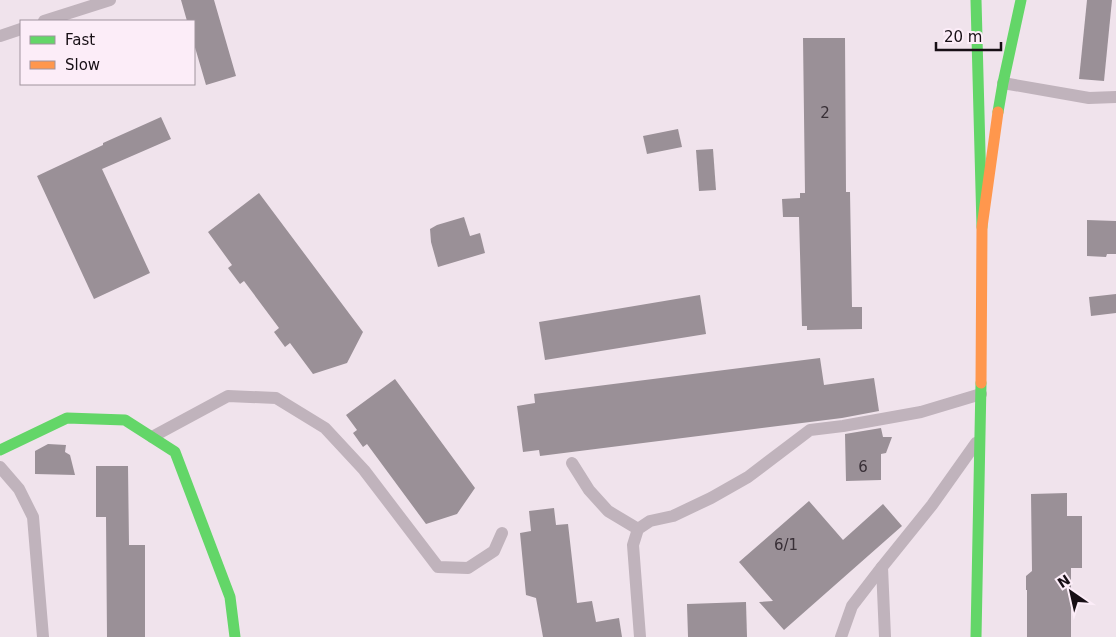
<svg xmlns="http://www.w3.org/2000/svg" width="1116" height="637" font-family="'DejaVu Sans',sans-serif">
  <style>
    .building { fill: #9a9097 }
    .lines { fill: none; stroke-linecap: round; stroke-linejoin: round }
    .lane { stroke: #c0b3bc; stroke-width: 12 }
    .fast { stroke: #63d668; stroke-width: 11 }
    .slow { stroke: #ff974d; stroke-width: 11 }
    .labels { text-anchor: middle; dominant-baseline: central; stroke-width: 5; stroke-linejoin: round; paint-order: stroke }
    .number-label { font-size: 15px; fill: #382f36 }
  </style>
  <rect width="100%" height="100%" fill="#f0e3ec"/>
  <g class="building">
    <polygon points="181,0 214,0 236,76 206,85 194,44 194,21 187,21"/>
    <polygon points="1087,0 1112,0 1104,81 1079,79"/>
    <polygon points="803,38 845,38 846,192 850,192 852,307 862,307 862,329 807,330 807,326 802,326 799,217 783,217 782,199 800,198 800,193 805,193"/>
    <polygon points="161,117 171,139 102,169 150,273 94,299 37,176 103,145 103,143"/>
    <polygon points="678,129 682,147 647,154 643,136"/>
    <polygon points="713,149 716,190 699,191 696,150"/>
    <polygon points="259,193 363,332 347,363 313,374 290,343 285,347 274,332 279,328 244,281 240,284 228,268 232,265 208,232"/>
    <polygon points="464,217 470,236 480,233 485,253 438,267 431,242 430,229 437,225"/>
    <polygon points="1087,220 1116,221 1116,254 1107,254 1106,257 1087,256"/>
    <polygon points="1116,294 1116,313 1091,316 1089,297"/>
    <polygon points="700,295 706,334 545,360 539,322"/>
    <polygon points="820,358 824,385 874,378 879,411 842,418 540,456 539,450 523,452 517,406 535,403 534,394"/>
    <polygon points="395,379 475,488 457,514 426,524 367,444 363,447 353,433 357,430 346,415"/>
    <polygon points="881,428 883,437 892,437 886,453 881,454 881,480 846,481 845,434"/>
    <polygon points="48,444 66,445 65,452 70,455 75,475 35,474 35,451"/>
    <polygon points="96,466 128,466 129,545 145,545 145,637 107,637 106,517 96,517"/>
    <polygon points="1067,493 1067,516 1082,516 1082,568 1071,568 1071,637 1027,637 1027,590 1026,590 1026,576 1032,571 1031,494"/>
    <polygon points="809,501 843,540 883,504 902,526 784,630 759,602 773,601 739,562"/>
    <polygon points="554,508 556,525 568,524 577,603 592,601 596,622 619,618 622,637 543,637 536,598 526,595 520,533 531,531 529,511"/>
    <polygon points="746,602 747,637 688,637 687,604"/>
  </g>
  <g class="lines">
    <g class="lane">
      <polyline points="44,21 110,0"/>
      <polyline points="0,36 21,29"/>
      <polyline points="1003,83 1089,98 1116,97"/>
      <polyline points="152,437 228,396 276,398 325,428 364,470 438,567 468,568 494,551 502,533"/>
      <polyline points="572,463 589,490 608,511 638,529"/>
      <polyline points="0,467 19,489 33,517 43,637"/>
      <polyline points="882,567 885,637"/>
      <polyline points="640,637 633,545 638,529 650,521 673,516 711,498 748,477 810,430 843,426 921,412 981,394"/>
      <polyline points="841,637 852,606 882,567 932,505 976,443"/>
    </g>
    <g class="fast">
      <polyline points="976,0 982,227"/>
      <polyline points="998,112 1003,83 1021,0"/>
      <polyline points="0,450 67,418 125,420 175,452 230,597 235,637"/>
      <polyline points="976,637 981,383"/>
    </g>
    <polyline class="slow" points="981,383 982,227 998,112"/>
  </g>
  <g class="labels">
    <g class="number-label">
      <text x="825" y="113">2</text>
      <text x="863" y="467">6</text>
      <text x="786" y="545">6/1</text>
    </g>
  </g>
  <rect x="20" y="20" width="175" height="65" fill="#fcedf8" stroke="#a0949d"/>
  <rect x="30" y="36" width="25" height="8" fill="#63d668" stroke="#a0949d"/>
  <text x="65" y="45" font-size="15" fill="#170f15">Fast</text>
  <rect x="30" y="61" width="25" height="8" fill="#ff974d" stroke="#a0949d"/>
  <text x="65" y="70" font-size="15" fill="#170f15">Slow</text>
  <g transform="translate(1071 592) rotate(326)" stroke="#fcedf8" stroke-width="4" paint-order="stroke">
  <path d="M0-4L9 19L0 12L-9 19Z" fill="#170f15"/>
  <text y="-8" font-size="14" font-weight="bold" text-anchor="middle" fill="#170f15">N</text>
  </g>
  <path d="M936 42v8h65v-8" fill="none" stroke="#170f15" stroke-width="2.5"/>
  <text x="944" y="42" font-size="15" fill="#170f15" stroke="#fcedf8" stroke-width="4" paint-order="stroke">20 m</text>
</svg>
